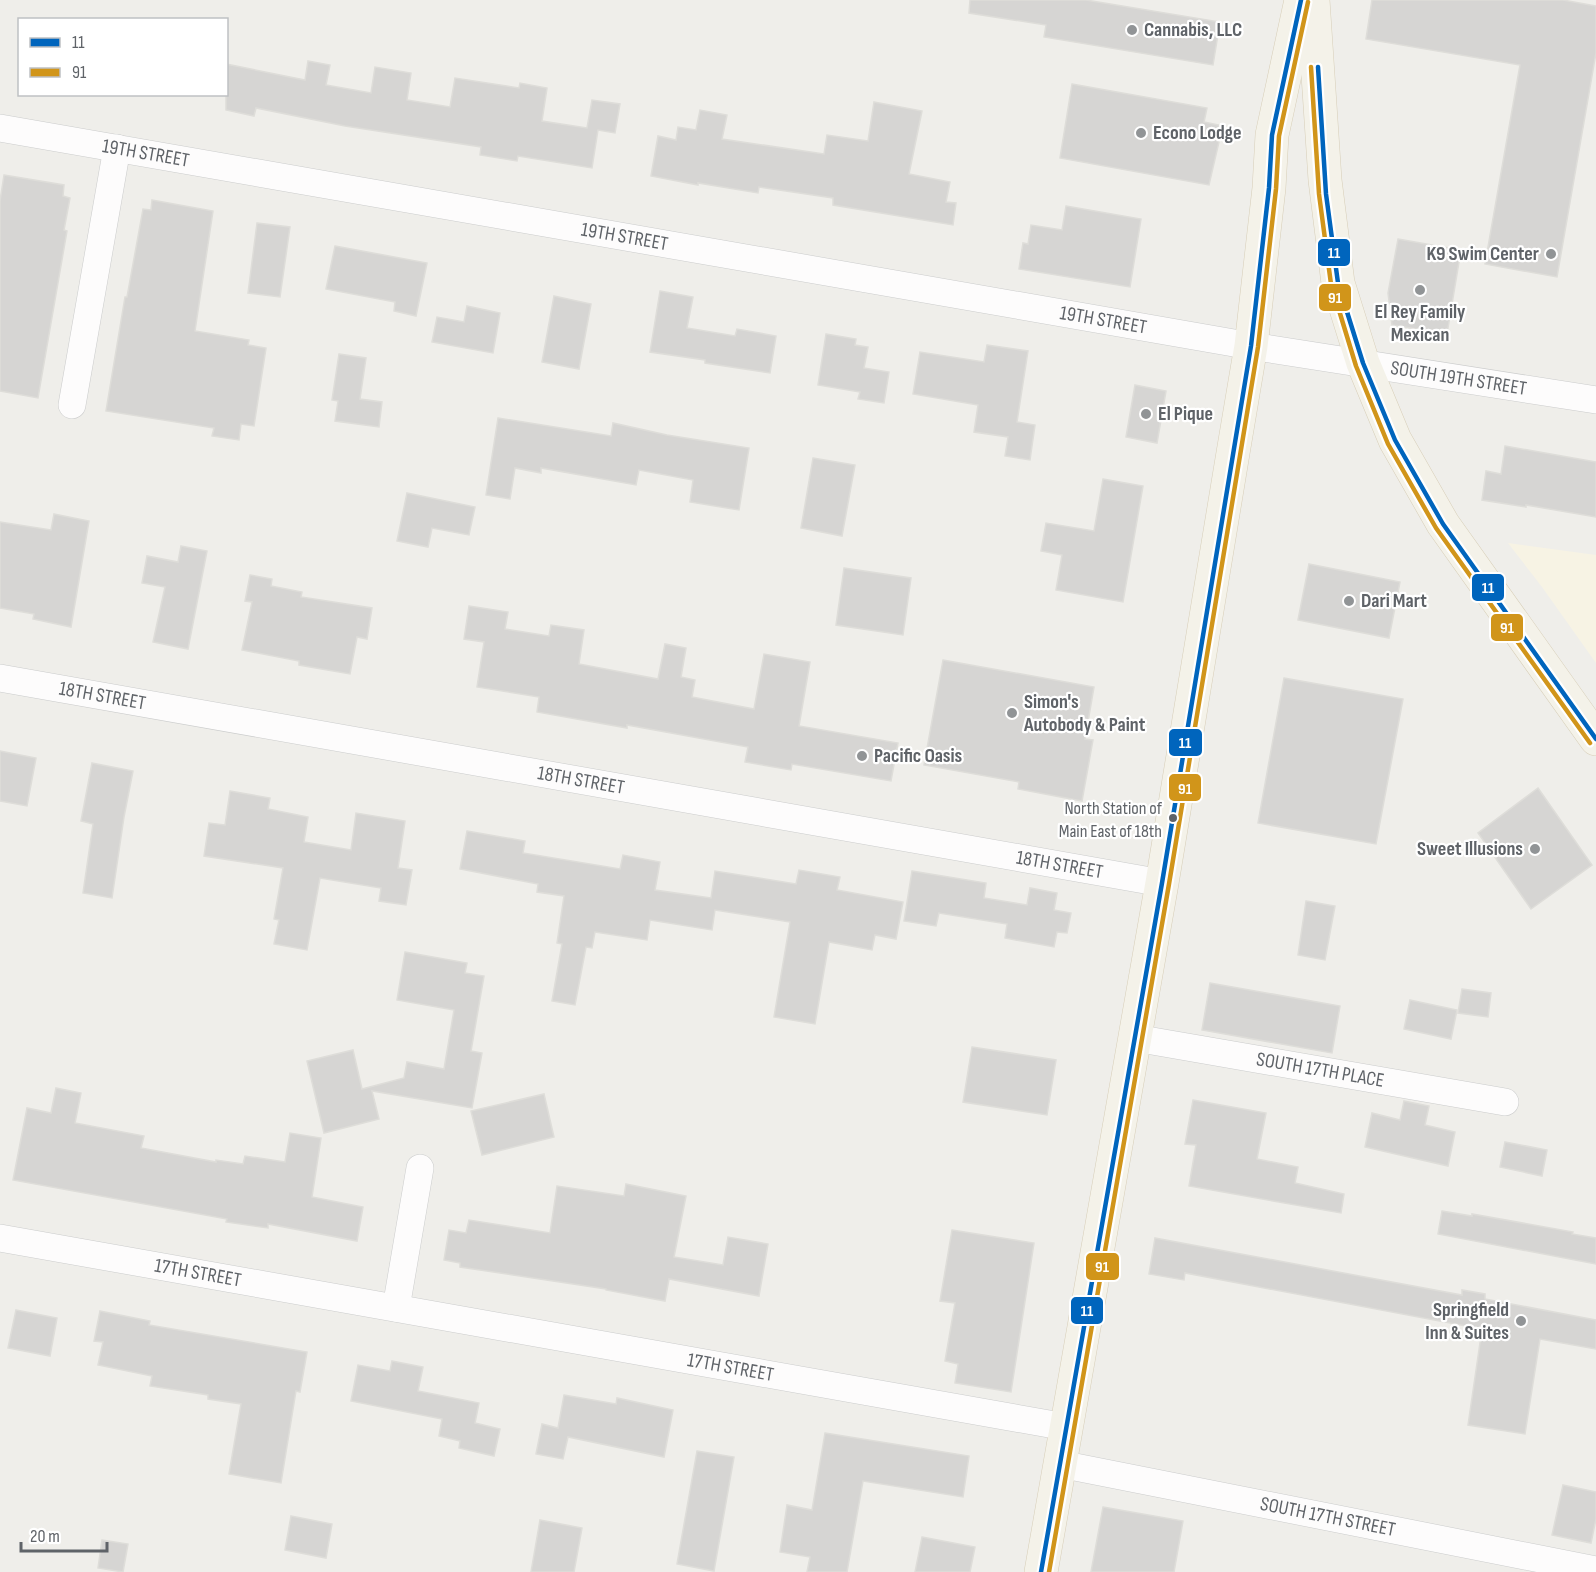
<svg xmlns="http://www.w3.org/2000/svg" width="1596" height="1572" font-family="'Sofia Sans Condensed',sans-serif">
  <style>
    .commercial { fill: #f7f3e4 }
    .building { fill: #d6d5d3; stroke: #deddd9; stroke-width: 1.5 }
    .lines { fill: none; stroke-linecap: round; stroke-linejoin: round }
    .minor-casing { stroke: #cbcccc; stroke-width: 28 }
    .primary-casing { stroke: #d7ceb8; stroke-width: 34 }
    .minor { stroke: #fdfcfc; stroke-width: 27 }
    .primary { stroke: #f4f2e9; stroke-width: 33 }
    .bus-1-casing { stroke: #fff; stroke-width: 9 }
    .bus-2-casing { stroke: #fff; stroke-width: 9 }
    .bus-1 { stroke: #0065bd; stroke-width: 4.5 }
    .bus-2 { stroke: #d1951a; stroke-width: 4.5 }
    .poi-dot { fill: #919496; stroke: #fff; stroke-width: 2 }
    .bus-dot { fill: #5f6368; stroke: #fff; stroke-width: 2 }
    .labels { text-anchor: middle; dominant-baseline: central; stroke-width: 4.5; stroke-linejoin: round; paint-order: stroke }
    .bus-label { font-size: 18px; fill: #5f6368; stroke: #fff; text-anchor: end }
    .poi-label { font-size: 20px; font-weight: bold; fill: #5f6368; stroke: #fff; text-anchor: start }
    .street-label { font-size: 20px; fill: #5f6368; stroke: #fff }
    .line-badge { stroke: #fff; stroke-width: 2 }
    .badge-label { font-size: 16px; text-anchor: middle; font-weight: bold; fill: #fff }
  </style>
  <rect width="100%" height="100%" fill="#efeeea"/>
  <polygon class="commercial" points="1508,543 1596,555 1596,663 1542,587"/>
  <g class="building">
    <polygon points="970,0 1086,0 1220,22 1213,65 1044,37 1046,25 969,13"/>
    <polygon points="1372,0 1563,0 1596,6 1596,53 1557,277 1485,264 1520,65 1366,39"/>
    <polygon points="308,61 330,65 326,85 371,93 375,67 411,73 407,100 450,107 455,78 519,88 520,83 547,88 542,121 587,128 592,100 620,104 615,133 598,130 592,168 518,156 517,161 480,155 481,147 345,126 256,108 254,116 226,110 226,64 305,80"/>
    <polygon points="1072,84 1207,108 1204,122 1219,125 1217,141 1219,142 1209,185 1060,158"/>
    <polygon points="874,102 922,111 909,174 950,182 946,202 956,203 953,225 833,205 833,198 759,187 758,193 698,183 698,185 651,176 658,136 676,140 678,127 696,130 700,110 727,115 722,139 824,154 827,135 868,141"/>
    <polygon points="4,175 64,185 63,196 70,198 64,230 67,231 38,398 0,391 0,201"/>
    <polygon points="152,200 213,211 195,331 249,340 248,345 266,348 254,426 241,424 239,440 212,436 214,428 106,411 125,297 127,297 143,209 151,210"/>
    <polygon points="1066,206 1141,219 1130,287 1019,269 1023,243 1028,244 1031,225 1062,230"/>
    <polygon points="257,223 290,227 280,297 248,293"/>
    <polygon points="1398,239 1461,250 1447,334 1392,325 1388,293"/>
    <polygon points="335,246 427,263 416,316 394,311 395,302 326,289"/>
    <polygon points="660,291 693,297 687,328 735,336 737,329 776,336 770,373 705,363 705,360 650,352"/>
    <polygon points="554,296 591,304 579,369 542,362"/>
    <polygon points="467,306 500,313 493,353 432,342 437,317 464,322"/>
    <polygon points="826,334 856,339 855,345 868,347 864,368 889,372 884,403 858,399 860,392 818,385"/>
    <polygon points="987,345 1028,351 1017,422 1035,425 1030,460 1005,456 1008,437 974,432 978,405 913,394 920,352 984,362"/>
    <polygon points="339,354 366,358 360,399 382,402 379,427 335,421 338,401 332,400"/>
    <polygon points="1135,385 1166,391 1157,443 1126,437"/>
    <polygon points="498,418 611,436 613,423 667,435 749,448 739,510 690,502 693,480 639,470 636,485 541,468 541,473 515,468 510,499 486,495"/>
    <polygon points="1505,446 1596,462 1596,517 1526,505 1526,507 1482,500 1486,471 1501,474"/>
    <polygon points="813,458 855,465 842,536 801,528"/>
    <polygon points="1103,479 1143,486 1123,602 1056,590 1062,555 1041,551 1046,523 1094,531"/>
    <polygon points="407,493 475,507 469,535 432,528 428,547 397,541"/>
    <polygon points="54,514 89,521 71,627 33,619 34,614 0,608 0,522 51,530"/>
    <polygon points="181,546 207,551 188,649 153,642 165,587 142,583 147,556 178,562"/>
    <polygon points="1309,564 1400,582 1389,638 1298,620"/>
    <polygon points="844,568 911,578 903,635 836,625"/>
    <polygon points="250,575 272,579 271,586 302,592 301,597 372,608 367,639 357,637 350,674 299,665 299,661 242,650 252,602 245,601"/>
    <polygon points="469,606 508,612 505,629 549,636 551,625 584,630 579,664 658,679 665,644 686,648 681,677 695,680 692,697 754,709 764,654 810,662 799,726 898,743 891,781 792,764 791,770 745,762 748,747 627,725 627,728 537,712 539,697 477,687 484,642 464,639"/>
    <polygon points="943,660 1094,687 1085,739 1093,740 1082,801 1018,789 1019,782 924,765"/>
    <polygon points="1284,678 1403,699 1376,844 1258,823"/>
    <polygon points="0,751 36,758 27,806 0,801"/>
    <polygon points="92,763 133,771 124,817 112,898 83,893 93,824 81,821"/>
    <polygon points="1538,788 1592,865 1531,909 1478,833"/>
    <polygon points="230,791 270,798 268,809 308,817 304,842 351,850 356,813 405,821 398,868 412,870 406,905 379,901 381,888 320,878 307,950 274,944 279,920 274,919 283,868 204,856 209,823 225,825"/>
    <polygon points="467,831 525,841 523,853 620,869 623,855 660,862 655,890 711,898 715,871 796,884 799,870 840,877 837,890 903,902 896,939 875,935 872,950 829,942 815,1024 774,1017 790,922 715,910 712,930 650,920 647,940 595,932 592,948 586,947 575,1005 552,1001 562,944 557,943 564,896 537,892 538,884 460,869"/>
    <polygon points="912,871 986,883 984,898 1027,905 1030,888 1057,893 1054,910 1071,913 1067,933 1057,932 1054,947 1005,938 1007,924 939,913 936,926 904,921"/>
    <polygon points="1306,901 1335,906 1325,960 1298,955"/>
    <polygon points="405,952 467,963 465,973 484,976 471,1051 482,1053 472,1108 372,1091 379,1119 324,1133 307,1061 353,1050 362,1089 404,1078 407,1062 444,1069 454,1010 397,1000"/>
    <polygon points="1210,983 1340,1006 1332,1053 1202,1030"/>
    <polygon points="1462,989 1491,993 1488,1017 1458,1013"/>
    <polygon points="1410,1000 1457,1010 1451,1039 1404,1029"/>
    <polygon points="972,1047 1056,1060 1047,1115 963,1102"/>
    <polygon points="56,1088 81,1093 75,1123 144,1136 141,1148 216,1162 216,1160 243,1164 245,1156 285,1162 290,1133 321,1138 312,1197 363,1207 357,1241 268,1224 268,1228 226,1222 227,1219 13,1180 27,1108 51,1113"/>
    <polygon points="544,1094 554,1137 482,1155 471,1111"/>
    <polygon points="1193,1100 1266,1113 1257,1159 1298,1167 1295,1183 1344,1194 1341,1213 1189,1186 1196,1145 1185,1144"/>
    <polygon points="1404,1101 1429,1106 1425,1125 1455,1132 1448,1166 1365,1147 1372,1113 1400,1120"/>
    <polygon points="1505,1142 1547,1150 1542,1176 1500,1167"/>
    <polygon points="626,1184 686,1196 674,1257 723,1265 728,1237 768,1244 759,1296 669,1279 665,1301 606,1290 606,1289 460,1267 460,1263 444,1260 449,1230 466,1233 469,1220 550,1233 557,1186 624,1196"/>
    <polygon points="1442,1211 1472,1216 1472,1214 1573,1232 1572,1234 1596,1238 1596,1264 1438,1234"/>
    <polygon points="952,1230 1034,1243 1011,1392 955,1383 958,1364 945,1361 955,1303 940,1301"/>
    <polygon points="1155,1238 1462,1295 1462,1290 1485,1294 1485,1299 1596,1320 1596,1349 1540,1339 1525,1434 1468,1425 1482,1329 1185,1273 1184,1280 1149,1274"/>
    <polygon points="16,1310 57,1318 50,1356 8,1348"/>
    <polygon points="100,1311 150,1321 149,1325 307,1352 300,1392 296,1391 281,1483 229,1474 241,1404 208,1399 208,1395 150,1386 152,1376 98,1365 103,1342 94,1341"/>
    <polygon points="392,1361 423,1367 418,1391 479,1403 475,1423 500,1429 494,1456 459,1448 460,1441 439,1436 442,1419 351,1401 358,1365 390,1371"/>
    <polygon points="564,1395 616,1404 617,1398 673,1410 664,1457 568,1437 563,1459 536,1454 542,1424 558,1428"/>
    <polygon points="825,1433 969,1456 963,1497 863,1481 847,1572 807,1572 810,1557 780,1552 787,1505 812,1510"/>
    <polygon points="697,1451 734,1457 714,1571 677,1564"/>
    <polygon points="1563,1485 1596,1492 1596,1519 1591,1543 1552,1535"/>
    <polygon points="1103,1507 1183,1521 1174,1572 1091,1572"/>
    <polygon points="291,1516 332,1524 326,1558 285,1550"/>
    <polygon points="540,1520 582,1528 574,1572 531,1572"/>
    <polygon points="922,1537 975,1547 970,1572 915,1572"/>
    <polygon points="102,1540 128,1544 123,1572 98,1568"/>
  </g>
  <g class="lines">
    <g class="minor-casing">
      <g id="minor">
        <path id="s1" d="M0,128L1251,346L1596,400"/>
        <polyline points="72,405 117,148"/>
        <path id="s2" d="M0,678L1162,883"/>
        <path id="s3" d="M1135,1038L1505,1102"/>
        <path id="s4" d="M0,1238L1066,1427"/>
        <polyline points="396,1308 420,1168"/>
        <path id="s5" d="M1060,1464L1596,1570"/>
      </g>
    </g>
    <g class="primary-casing">
      <g id="primary">
        <polyline points="1313,0 1325,180 1338,283 1363,363 1395,440 1443,524 1596,739"/>
        <polyline points="1041,1572 1162,883 1233,453 1251,346 1269,188 1272,135 1301,0"/>
      </g>
    </g>
    <use href="#minor" class="minor"/>
    <use href="#primary" class="primary"/>
    <g class="bus-1-casing">
      <g id="bus-1">
        <polyline points="1318,67 1326,194 1338,283 1363,363 1395,440 1443,524 1596,739"/>
        <polyline points="1041,1572 1162,883 1251,346 1269,188 1272,135 1301,0"/>
      </g>
    </g>
    <g class="bus-2-casing">
      <g id="bus-2">
        <polyline points="1311,67 1319,194 1331,284 1356,366 1388,444 1436,528 1590,743"/>
        <polyline points="1049,1572 1169,884 1258,347 1276,189 1279,136 1308,2"/>
      </g>
    </g>
    <use href="#bus-1" class="bus-1"/>
    <use href="#bus-2" class="bus-2"/>
  </g>
  <g class="poi-dot">
    <circle cx="1132" cy="30" r="6"/>
    <circle cx="1141" cy="133" r="6"/>
    <circle cx="1551" cy="254" r="6"/>
    <circle cx="1420" cy="290" r="6"/>
    <circle cx="1146" cy="414" r="6"/>
    <circle cx="1349" cy="601" r="6"/>
    <circle cx="1012" cy="713" r="6"/>
    <circle cx="862" cy="756" r="6"/>
    <circle cx="1535" cy="849" r="6"/>
    <circle cx="1521" cy="1321" r="6"/>
  </g>
  <circle class="bus-dot" cx="1173" cy="818" r="5"/>
  <g class="labels">
    <g class="bus-label">
      <text x="1162" y="808">North Station of<tspan x="1162" dy="23">Main East of 18th</tspan></text>
    </g>
    <g class="poi-label">
      <text x="1144" y="30">Cannabis, LLC</text>
      <text x="1153" y="133">Econo Lodge</text>
      <text x="1539" y="254" text-anchor="end">K9 Swim Center</text>
      <text x="1420" y="312" text-anchor="middle">El Rey Family<tspan x="1420" dy="23">Mexican</tspan></text>
      <text x="1158" y="414">El Pique</text>
      <text x="1361" y="601">Dari Mart</text>
      <text x="1024" y="702">Simon's<tspan x="1024" dy="23">Autobody &amp; Paint</tspan></text>
      <text x="874" y="756">Pacific Oasis</text>
      <text x="1523" y="849" text-anchor="end">Sweet Illusions</text>
      <text x="1509" y="1310" text-anchor="end">Springfield<tspan x="1509" dy="23">Inn &amp; Suites</tspan></text>
    </g>
    <g class="street-label">
      <text stroke="none"><textPath href="#s1" startOffset="148">19TH STREET</textPath></text>
      <text stroke="none"><textPath href="#s1" startOffset="634">19TH STREET</textPath></text>
      <text stroke="none"><textPath href="#s1" startOffset="1120">19TH STREET</textPath></text>
      <text stroke="none"><textPath href="#s1" startOffset="1480">SOUTH 19TH STREET</textPath></text>
      <text stroke="none"><textPath href="#s2" startOffset="104">18TH STREET</textPath></text>
      <text stroke="none"><textPath href="#s2" startOffset="590">18TH STREET</textPath></text>
      <text stroke="none"><textPath href="#s2" startOffset="1076">18TH STREET</textPath></text>
      <text stroke="none"><textPath href="#s3" startOffset="188">SOUTH 17TH PLACE</textPath></text>
      <text stroke="none"><textPath href="#s4" startOffset="201">17TH STREET</textPath></text>
      <text stroke="none"><textPath href="#s4" startOffset="742">17TH STREET</textPath></text>
      <text stroke="none"><textPath href="#s5" startOffset="273">SOUTH 17TH STREET</textPath></text>
    </g>
  </g>
  <g class="line-badge">
    <rect x="1317" y="238" width="34" height="29" rx="6" fill="#0065bd"/>
    <rect x="1318" y="283" width="34" height="29" rx="6" fill="#d1951a"/>
    <rect x="1471" y="573" width="34" height="29" rx="6" fill="#0065bd"/>
    <rect x="1490" y="613" width="34" height="29" rx="6" fill="#d1951a"/>
    <rect x="1168" y="728" width="35" height="29" rx="6" fill="#0065bd"/>
    <rect x="1168" y="773" width="34" height="29" rx="6" fill="#d1951a"/>
    <rect x="1085" y="1252" width="35" height="29" rx="6" fill="#d1951a"/>
    <rect x="1070" y="1296" width="34" height="29" rx="6" fill="#0065bd"/>
  </g>
  <g class="badge-label">
    <text x="1334" y="258">11</text>
    <text x="1335" y="303">91</text>
    <text x="1488" y="593">11</text>
    <text x="1507" y="633">91</text>
    <text x="1185" y="748">11</text>
    <text x="1185" y="794">91</text>
    <text x="1102" y="1272">91</text>
    <text x="1087" y="1316">11</text>
  </g>
  <rect x="18" y="18" width="210" height="78" fill="#ffffff" stroke="#bfc1c3" stroke-width="1.5"/>
  <rect x="30" y="38" width="30" height="9" fill="#0065bd" stroke="#bfc1c3" stroke-width="1.5"/>
  <text x="72" y="48" font-size="18" fill="#5f6368">11</text>
  <rect x="30" y="68" width="30" height="9" fill="#d1951a" stroke="#bfc1c3" stroke-width="1.5"/>
  <text x="72" y="78" font-size="18" fill="#5f6368">91</text>
  <path d="M21 1542v9h86v-9" fill="none" stroke="#5f6368" stroke-width="3"/>
  <text x="30" y="1542" font-size="18" fill="#5f6368" stroke="#ffffff" stroke-width="4.5" paint-order="stroke">20 m</text>
</svg>
